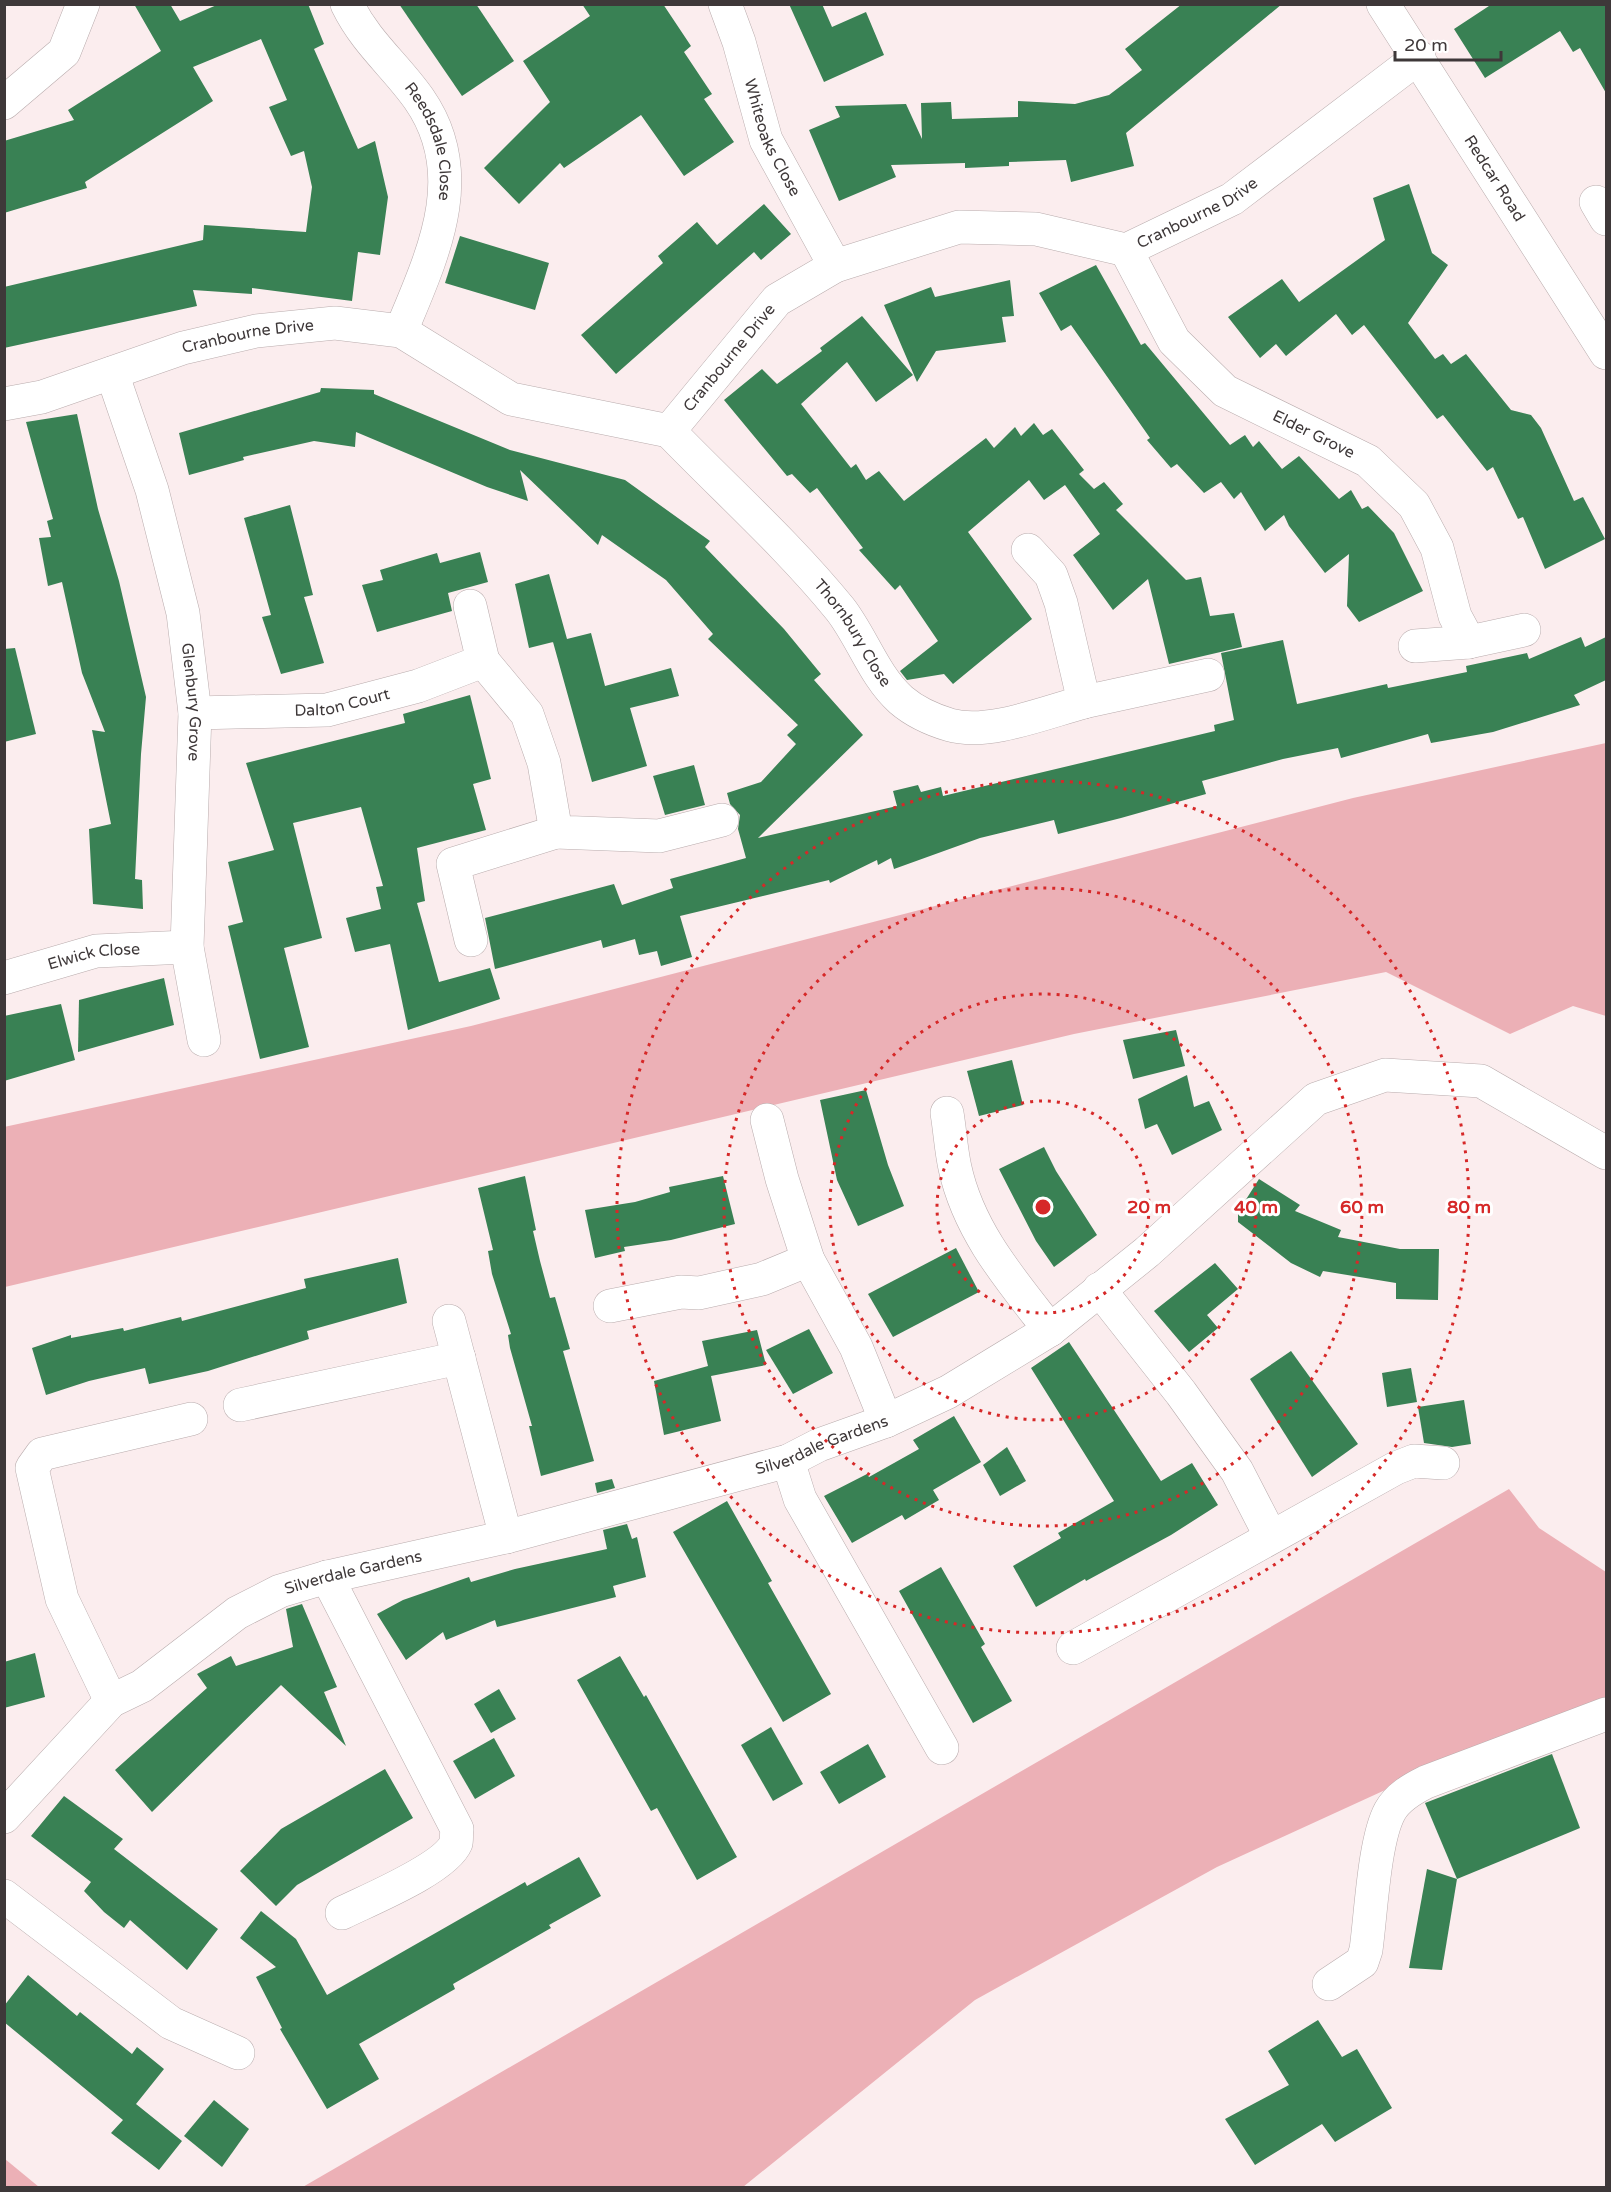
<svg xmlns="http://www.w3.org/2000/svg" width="1611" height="2192" font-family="'Varela Round',sans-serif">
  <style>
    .green { fill: #ecb0b6 }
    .building { fill: #398154 }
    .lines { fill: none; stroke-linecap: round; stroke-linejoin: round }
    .minor-casing { stroke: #b9acad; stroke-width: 34 }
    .minor { stroke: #fff; stroke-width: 33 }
    .ring { fill: none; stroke: #d62828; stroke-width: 3; stroke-dasharray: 3 6 }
    .labels { text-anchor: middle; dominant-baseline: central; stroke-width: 6; stroke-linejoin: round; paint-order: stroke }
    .street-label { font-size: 16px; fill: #3e3839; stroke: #fff }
    .centre { fill: #d62828; stroke: #fff; stroke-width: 3 }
    .ring-label { font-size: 18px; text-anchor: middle; font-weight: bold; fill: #d62828; stroke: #fff; stroke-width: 6; stroke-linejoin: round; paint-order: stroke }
  </style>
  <rect width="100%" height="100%" fill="#fbedee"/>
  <g class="green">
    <polygon points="1606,743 1606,1016 1573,1006 1510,1034 1386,972 1074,1034 5,1287 4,1127 471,1026 1353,798"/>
    <polygon points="1509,1489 1539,1528 1606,1572 1606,1699 1383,1791 1217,1867 975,2000 743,2187 301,2188"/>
    <polygon points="4,2159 5,2159 39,2187 5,2187"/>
  </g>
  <g class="building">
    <polygon points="134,4 170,4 180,21 219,4 308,4 324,44 314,49 358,149 375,141 388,197 380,255 358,252 352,301 252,288 252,294 193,290 197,306 4,348 4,287 203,240 204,225 306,232 312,187 304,151 291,156 269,107 287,100 261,39 193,67 213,101 85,182 87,188 4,213 4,141 74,120 68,110 161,51"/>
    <polygon points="399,4 476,4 514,61 462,96"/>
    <polygon points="582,4 663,4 691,46 684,52 712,94 704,99 734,142 684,176 641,115 564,168 560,163 519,204 484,168 550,102 523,61 590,16"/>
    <polygon points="789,4 822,4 832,27 866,12 884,55 824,82"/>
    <polygon points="1182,4 1282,4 1126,133 1134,166 1071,182 1066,160 1009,162 1009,166 965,168 965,163 891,165 896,177 839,201 809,130 840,117 835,106 906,104 922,139 921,103 951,102 952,119 1018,117 1018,101 1075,104 1109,95 1142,70 1125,49"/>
    <polygon points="1492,4 1606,4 1606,93 1580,48 1573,52 1560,31 1485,78 1454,29"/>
    <polygon points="1409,184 1432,253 1448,265 1408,323 1435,359 1443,354 1451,364 1466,354 1511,410 1531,415 1541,428 1574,501 1583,497 1605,539 1545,569 1523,517 1518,519 1493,467 1487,471 1443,415 1437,419 1364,325 1352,335 1336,314 1286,356 1276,344 1260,358 1228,317 1282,279 1299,302 1385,240 1373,198"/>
    <polygon points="764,204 791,234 761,260 754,252 616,374 581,335 663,263 658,256 697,222 717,245"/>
    <polygon points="460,236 549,263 535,310 445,283"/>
    <polygon points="1096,265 1141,345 1145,343 1230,445 1245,435 1253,447 1259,441 1282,469 1299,456 1339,499 1351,490 1362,509 1368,506 1394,533 1423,591 1359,622 1347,606 1349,554 1325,573 1289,526 1284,515 1265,531 1241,492 1234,499 1221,482 1204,493 1177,464 1171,468 1147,440 1150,438 1071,325 1061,331 1039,293"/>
    <polygon points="1010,280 1014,316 1002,317 1006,342 936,351 917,382 884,305 931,287 935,297"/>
    <polygon points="862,316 913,375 876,402 847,362 801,404 851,468 856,464 866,480 879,471 904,501 986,438 994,448 1015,427 1021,436 1034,423 1043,435 1052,429 1084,470 1079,474 1094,489 1104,482 1123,504 1116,510 1186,580 1201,577 1210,616 1234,613 1242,647 1169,664 1148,579 1113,610 1073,555 1100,534 1065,485 1044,500 1029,480 968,532 1032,619 953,684 944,674 907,680 900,671 938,641 900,585 895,590 859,550 863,548 817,488 810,493 792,474 787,476 724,400 762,369 777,384 822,351 820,348"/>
    <polygon points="321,388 374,390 374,394 510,450 625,480 710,541 705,547 784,629 821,674 814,680 863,735 758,838 897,806 893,791 918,785 921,792 941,787 943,796 1215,731 1214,725 1234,720 1221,653 1283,640 1297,704 1387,684 1388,688 1467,672 1466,666 1527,653 1529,659 1581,637 1585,647 1606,637 1606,680 1574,695 1580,705 1493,732 1431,743 1428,734 1341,758 1338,748 1283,759 1202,781 1206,794 1121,818 1058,834 1054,820 980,838 894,869 891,858 878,865 877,860 830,883 829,880 680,916 692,957 661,966 657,951 639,955 635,939 603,948 601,940 495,969 485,918 614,884 622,905 673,888 670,879 746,858 738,829 740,815 730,804 727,793 761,782 796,744 787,735 798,725 708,639 713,634 666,580 602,535 598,545 520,470 528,501 487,487 356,432 355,447 314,441 243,457 244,460 189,475 179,433 320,392"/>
    <polygon points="77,414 98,509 119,581 146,697 141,754 135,879 142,880 143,909 93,904 89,829 111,824 92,730 105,732 82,673 62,582 48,586 39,538 51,537 47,521 53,519 26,422"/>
    <polygon points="290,505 313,595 304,597 324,663 281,674 262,617 271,615 244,518"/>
    <polygon points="480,552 488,582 448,593 452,611 377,632 362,585 383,580 380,570 437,553 440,563"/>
    <polygon points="549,574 567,639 591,633 605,686 671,668 679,696 630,708 647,766 592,782 553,642 565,639 529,648 515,584"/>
    <polygon points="15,648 36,734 4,742 4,649"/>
    <polygon points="470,695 491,779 473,784 486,830 417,848 425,901 417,903 439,982 490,968 500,999 408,1030 390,944 355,952 346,918 381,909 376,887 383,886 361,807 293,823 322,938 284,948 309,1047 260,1059 228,926 243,922 228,862 274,850 246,763 405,723 403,714"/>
    <polygon points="694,765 705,805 665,815 653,776"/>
    <polygon points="164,978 174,1025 78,1052 79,1000"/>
    <polygon points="61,1004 75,1060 4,1081 4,1016"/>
    <polygon points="1176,1030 1185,1066 1133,1079 1123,1040"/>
    <polygon points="1012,1060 1023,1105 979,1116 967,1071"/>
    <polygon points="1187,1075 1194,1107 1209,1101 1222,1130 1172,1155 1157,1124 1145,1129 1138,1099"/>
    <polygon points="866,1090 888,1165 904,1206 858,1226 837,1180 820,1100"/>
    <polygon points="1044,1147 1056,1171 1097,1235 1054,1267 1036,1241 999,1169"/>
    <polygon points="525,1176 536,1230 533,1231 540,1261 550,1298 555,1297 570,1349 563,1351 594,1461 541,1476 529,1426 532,1426 510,1348 508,1335 511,1334 492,1274 488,1251 493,1250 478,1188"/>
    <polygon points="723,1176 735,1224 671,1240 624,1247 625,1251 595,1258 585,1210 635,1202 670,1192 669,1187"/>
    <polygon points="1259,1179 1300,1205 1295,1211 1341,1230 1338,1237 1400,1249 1439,1249 1438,1300 1396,1299 1396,1283 1323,1271 1320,1277 1291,1263 1238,1222 1238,1212"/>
    <polygon points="956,1248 979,1292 893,1337 868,1294"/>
    <polygon points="398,1258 407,1303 307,1331 309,1339 208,1371 149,1384 145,1368 89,1381 46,1395 32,1348 71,1335 71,1338 123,1328 124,1331 181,1317 182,1321 306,1288 304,1279"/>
    <polygon points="1215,1263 1238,1289 1207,1315 1218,1328 1189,1352 1154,1311"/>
    <polygon points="809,1329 833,1373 793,1394 766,1350"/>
    <polygon points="757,1330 766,1365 711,1376 721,1421 664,1435 654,1381 708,1366 702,1341"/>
    <polygon points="1069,1342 1161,1481 1192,1463 1218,1505 1171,1535 1086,1581 1085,1579 1036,1607 1013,1566 1061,1538 1058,1533 1114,1501 1031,1368"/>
    <polygon points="1291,1351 1358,1444 1312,1477 1250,1379"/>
    <polygon points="1411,1368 1417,1402 1387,1407 1382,1373"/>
    <polygon points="1464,1400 1471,1444 1452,1447 1424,1443 1418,1407"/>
    <polygon points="954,1416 981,1462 933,1490 939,1500 905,1520 902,1515 852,1543 824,1496 867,1474 869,1477 919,1449 913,1440"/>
    <polygon points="1007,1447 1026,1481 1000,1496 983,1465"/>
    <polygon points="612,1479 615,1488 597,1493 595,1483"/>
    <polygon points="727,1501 772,1581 768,1583 831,1694 783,1722 673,1532"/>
    <polygon points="627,1524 632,1539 637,1537 646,1577 613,1586 616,1597 497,1627 495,1620 446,1640 443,1632 406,1660 377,1614 403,1600 469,1577 471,1582 515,1569 607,1549 603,1530"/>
    <polygon points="941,1567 985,1644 981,1647 1012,1701 973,1723 899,1591"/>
    <polygon points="302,1604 337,1687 324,1692 346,1746 281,1685 152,1812 115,1770 207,1688 197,1674 231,1656 236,1666 293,1647 286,1609"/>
    <polygon points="35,1653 45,1697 4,1708 4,1662"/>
    <polygon points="620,1656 644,1697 646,1695 737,1857 697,1880 657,1808 651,1811 577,1680"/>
    <polygon points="499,1689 516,1719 491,1733 474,1704"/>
    <polygon points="771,1727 803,1784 773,1801 741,1745"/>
    <polygon points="494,1738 515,1776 475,1799 453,1761"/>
    <polygon points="868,1744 886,1777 839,1804 820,1772"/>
    <polygon points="1552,1754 1580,1828 1457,1879 1425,1803"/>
    <polygon points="385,1769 413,1818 297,1885 276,1906 240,1871 281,1829"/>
    <polygon points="64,1796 123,1839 114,1849 218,1929 187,1970 130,1920 124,1928 104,1912 84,1891 91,1882 31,1836"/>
    <polygon points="579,1857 601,1896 549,1925 551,1928 453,1984 455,1989 359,2044 379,2079 327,2109 280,2029 282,2028 256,1977 276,1967 240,1938 261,1911 296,1939 327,1995 525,1882 527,1886"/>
    <polygon points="1427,1869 1457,1879 1442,1970 1409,1968"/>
    <polygon points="28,1975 77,2016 80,2012 132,2054 137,2047 164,2069 136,2104 182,2141 159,2170 111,2133 123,2120 4,2022 4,2006"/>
    <polygon points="1318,2020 1342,2057 1357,2049 1392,2108 1335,2142 1322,2124 1255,2165 1225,2119 1289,2085 1268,2051"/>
    <polygon points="214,2100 249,2129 222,2167 184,2136"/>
  </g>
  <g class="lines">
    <g class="minor-casing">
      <g id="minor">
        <path id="s1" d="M347,4C366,43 396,66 419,99C472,175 432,256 401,331"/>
        <path id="s2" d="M725,4L739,42L766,140L835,266"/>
        <path id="s3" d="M1383,4L1606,353"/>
        <polyline points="4,103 64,52 83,4"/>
        <polyline points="1596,202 1606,219"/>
        <path id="s4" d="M1126,250L1174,341L1225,391L1368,461L1414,505L1437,548L1455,616L1469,642L1415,646"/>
        <path id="s5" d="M112,373L152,490L183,613L195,713L187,947L204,1040"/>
        <path id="s6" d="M4,404L42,397L183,348L256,331L335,323L401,331L511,399L669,431L777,300L835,266L959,227L1036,229L1126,250L1232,199L1419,57"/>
        <path id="s7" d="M669,431C726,490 788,545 840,609C862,637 874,676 901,700C915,712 933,720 950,725C988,736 1046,712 1084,702L1061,603L1051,575L1028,550"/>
        <polyline points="470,606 483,661"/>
        <polyline points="1469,642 1524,630"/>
        <polyline points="1084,702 1208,675"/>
        <path id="s8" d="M195,713L327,710L418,686L483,661L527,714L544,763L556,832L659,836L722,820"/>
        <polyline points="471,940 453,864 556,832"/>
        <path id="s9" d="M4,978L96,951L187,947"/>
        <path d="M947,1113C950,1131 951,1150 955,1168C969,1232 1011,1280 1050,1330"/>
        <polyline points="767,1120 782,1179 808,1260 856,1347 886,1421"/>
        <polyline points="1099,1289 1181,1393 1237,1471 1271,1537"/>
        <polyline points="610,1306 681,1292 699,1293 762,1279 808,1260"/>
        <polyline points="449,1321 506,1537"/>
        <polyline points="240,1405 459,1358"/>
        <polyline points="788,1461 800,1499 942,1748"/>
        <path d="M327,1577L457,1829C456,1833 457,1840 456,1843C445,1869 368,1900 342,1913"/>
        <polyline points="1073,1648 1396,1468 1414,1461 1443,1463"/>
        <polyline points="111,1701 62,1599 32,1468 42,1454 191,1419"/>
        <path id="s10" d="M4,1817L111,1701L142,1686L237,1613L280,1591L327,1577L506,1537L788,1461L819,1445L886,1421L948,1392L1050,1330L1147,1252L1316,1099L1385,1075L1481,1081L1606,1153"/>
        <polyline points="4,1896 171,2023 238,2053"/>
        <path d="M1329,1984L1362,1962L1366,1950C1371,1914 1374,1840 1390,1811C1398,1797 1412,1789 1426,1782L1606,1714"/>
      </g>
    </g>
    <use href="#minor" class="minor"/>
  </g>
  <g class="ring">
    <circle cx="1043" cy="1207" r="106"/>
    <circle cx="1043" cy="1207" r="213"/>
    <circle cx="1043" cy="1207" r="319"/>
    <circle cx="1043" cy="1207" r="426"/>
  </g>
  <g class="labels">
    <g class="street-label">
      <text stroke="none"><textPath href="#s2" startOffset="142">Whiteoaks Close</textPath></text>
      <text stroke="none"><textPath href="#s1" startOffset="164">Reedsdale Close</textPath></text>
      <text stroke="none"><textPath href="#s3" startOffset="207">Redcar Road</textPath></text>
      <text stroke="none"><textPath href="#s6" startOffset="1316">Cranbourne Drive</textPath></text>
      <text stroke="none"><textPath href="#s6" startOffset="254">Cranbourne Drive</textPath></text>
      <text stroke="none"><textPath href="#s6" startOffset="794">Cranbourne Drive</textPath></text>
      <text stroke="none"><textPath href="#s4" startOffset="273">Elder Grove</textPath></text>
      <text stroke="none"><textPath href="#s7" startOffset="274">Thornbury Close</textPath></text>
      <text stroke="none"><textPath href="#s5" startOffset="340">Glenbury Grove</textPath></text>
      <text stroke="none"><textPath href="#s8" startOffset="148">Dalton Court</textPath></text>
      <text stroke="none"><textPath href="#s9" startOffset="93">Elwick Close</textPath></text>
      <text stroke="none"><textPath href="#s10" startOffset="922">Silverdale Gardens</textPath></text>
      <text stroke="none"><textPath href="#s10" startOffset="436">Silverdale Gardens</textPath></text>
    </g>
  </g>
  <circle cx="1043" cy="1207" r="9" class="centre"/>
  <g class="ring-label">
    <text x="1149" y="1213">20 m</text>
    <text x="1256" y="1213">40 m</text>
    <text x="1362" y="1213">60 m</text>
    <text x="1469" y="1213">80 m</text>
  </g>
  <rect width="1611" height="2192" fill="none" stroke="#3e3839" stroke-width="12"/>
  <path d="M1395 51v9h106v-9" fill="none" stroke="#3e3839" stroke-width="3"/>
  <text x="1404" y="51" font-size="18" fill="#3e3839" stroke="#ffffff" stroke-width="4.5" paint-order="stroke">20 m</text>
</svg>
